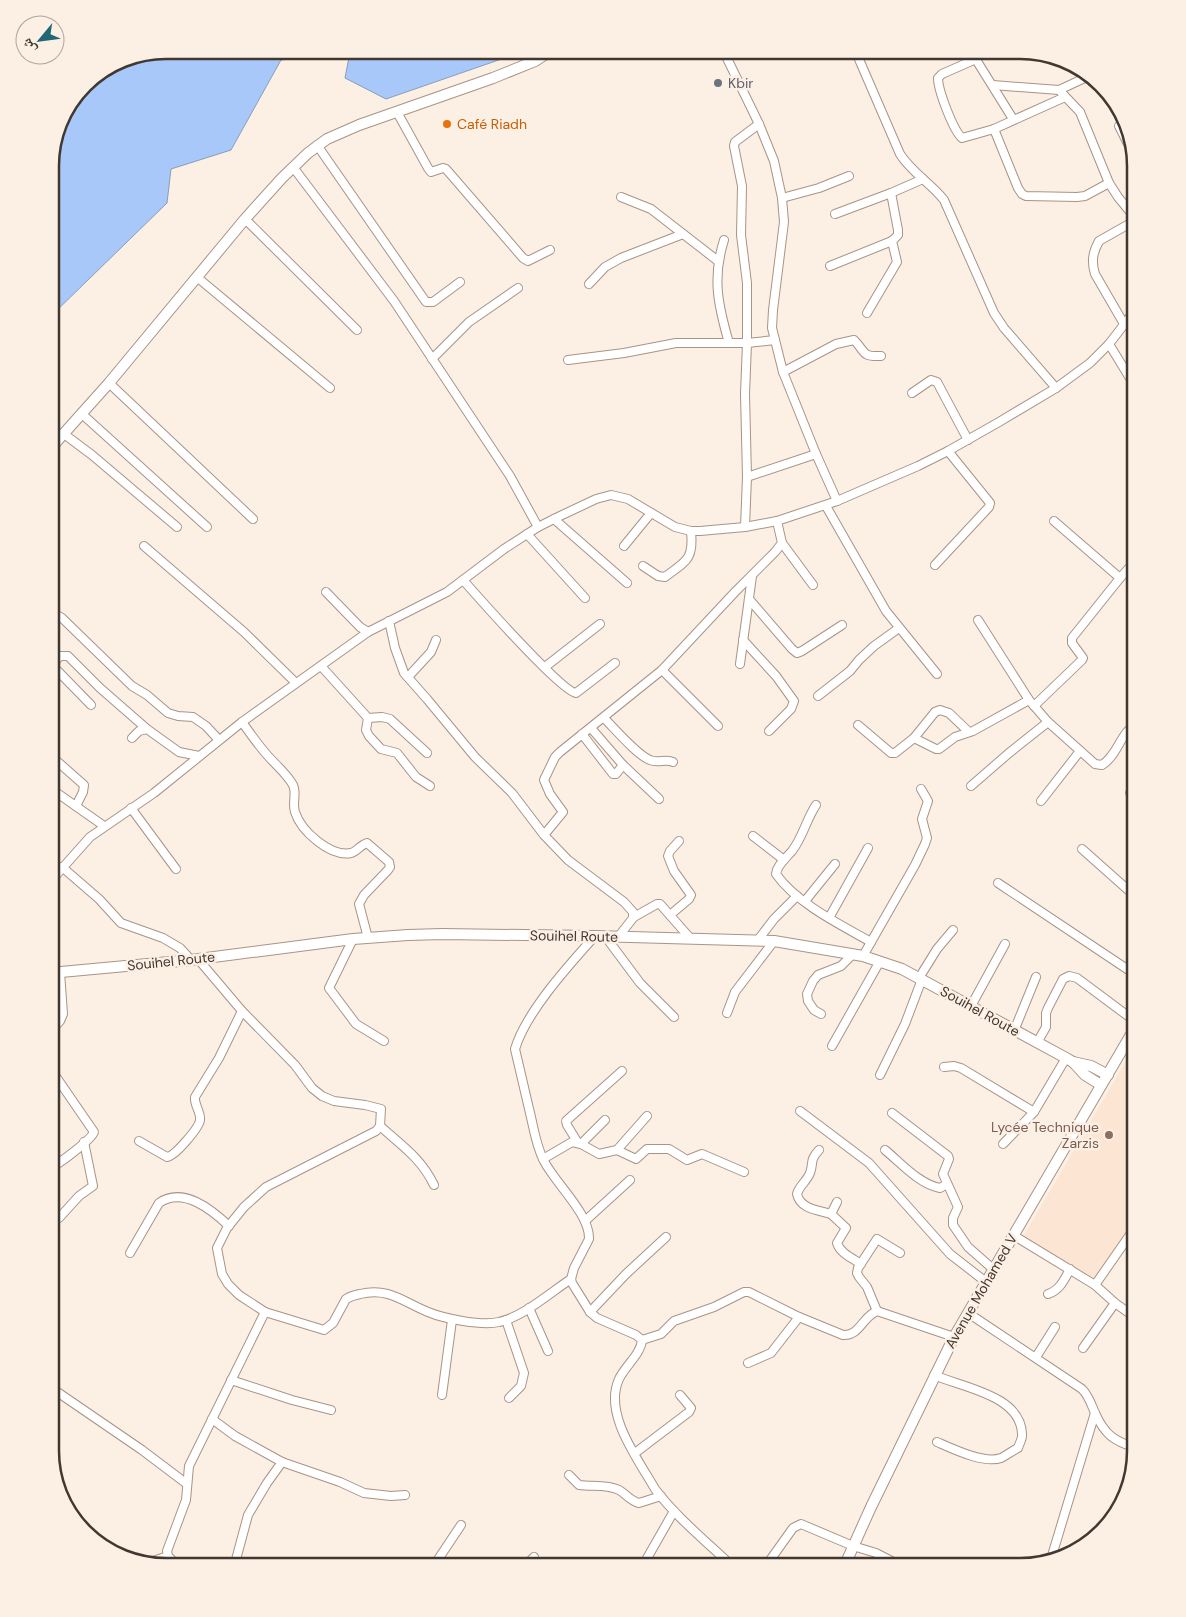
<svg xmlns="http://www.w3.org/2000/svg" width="1186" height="1617" font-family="'DM Sans','Noto Naskh Arabic',sans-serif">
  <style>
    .built { fill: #fde5d4 }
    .water { fill: #a7c8f8; stroke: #889dbc }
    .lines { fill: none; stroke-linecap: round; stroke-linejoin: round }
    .street-casing { stroke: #a99485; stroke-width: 10 }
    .secondary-casing { stroke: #a99485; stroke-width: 12 }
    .street { stroke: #fff; stroke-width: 8 }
    .secondary { stroke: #fff; stroke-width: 10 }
    .worship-dot { fill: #6b7280; stroke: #fcefe4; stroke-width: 2 }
    .food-dot { fill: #e8710a; stroke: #fcefe4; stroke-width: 2 }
    .education-dot { fill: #8d6e63; stroke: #fcefe4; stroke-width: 2 }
    .labels { text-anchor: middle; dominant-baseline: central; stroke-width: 5; stroke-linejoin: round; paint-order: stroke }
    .worship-label { font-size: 14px; fill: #5b616d; stroke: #fcefe4; text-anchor: start }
    .food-label { font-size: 14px; fill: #c56008; stroke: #fcefe4; text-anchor: start }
    .street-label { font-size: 14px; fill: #413831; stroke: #fcefe4 }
    .education-label { font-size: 14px; fill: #785e54; stroke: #fcefe4; text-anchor: end }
    .rim { fill: none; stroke: #413831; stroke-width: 2.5 }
  </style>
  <rect width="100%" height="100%" fill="#fcefe4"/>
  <polygon class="built" points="1136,1044 1136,1225 1096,1282 1022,1239"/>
  <polygon class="water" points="166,50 520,50 516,54 386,99 345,78 350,52 281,60 231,150 171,169 167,203 50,317 50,158 62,115 89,79 122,59"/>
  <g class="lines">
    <g class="street-casing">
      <g id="street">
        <path d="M855,50L900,154C912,173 931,183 944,200L994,313L1004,328L1056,388"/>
        <polyline points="970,50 1013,119"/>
        <path d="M976,59L942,74L938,78C938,90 953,130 962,138L994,129L1065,97"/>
        <polyline points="993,85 1059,90 1089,76"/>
        <polyline points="1059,90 1080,112 1109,183 1118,197 1136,219"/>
        <polyline points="397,112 428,168 431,172 443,168 446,169 523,258 528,261 550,250"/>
        <polyline points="1119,126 1133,154"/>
        <polyline points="994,129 1018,188 1022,194 1026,196 1077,197 1085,196 1109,183"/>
        <polyline points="317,145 426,302 433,302 460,282"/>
        <polyline points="293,167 394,301 510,476 538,527"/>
        <polyline points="621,197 651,209 718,261"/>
        <polyline points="782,198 819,188 849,176"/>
        <polyline points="835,214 891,193 923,179"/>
        <polyline points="245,219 357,330"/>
        <path d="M724,240C712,278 718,305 729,343"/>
        <polyline points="830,266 892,241"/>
        <polyline points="198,278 330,388"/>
        <polyline points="589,284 605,267 621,258 683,234"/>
        <polyline points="867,313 897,262 892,241 898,235 898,230 891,193"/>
        <path d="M1124,324L1095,274C1091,261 1093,252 1099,241L1136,220"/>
        <polyline points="1109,344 1136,388"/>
        <polyline points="432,359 469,322 518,288"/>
        <polyline points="568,360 624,353 676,343 747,343 747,283 741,235 742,186 734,146 735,142 759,124"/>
        <path d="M783,372L836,344L854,340C866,352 861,357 881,356"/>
        <polyline points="109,383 253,519"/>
        <polyline points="912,393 931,380 937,382 968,440"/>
        <polyline points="82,414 207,527"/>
        <polyline points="64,434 92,455 177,527"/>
        <polyline points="747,477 745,394 747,343 775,340"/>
        <polyline points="837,501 918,466 948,451 999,422 1056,388 1090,363 1109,344 1136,309"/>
        <polyline points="826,506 886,611 937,674"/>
        <polyline points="554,519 627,583"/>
        <polyline points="1054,521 1120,578"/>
        <polyline points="745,527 747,477 816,454"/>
        <polyline points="527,534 585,598"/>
        <polyline points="782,543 813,585"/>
        <polyline points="144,546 244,632 296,683"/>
        <polyline points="624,546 651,513"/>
        <polyline points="935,565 989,507 990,503 948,451"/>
        <path d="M643,566L658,576L665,577C686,561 694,560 691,531"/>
        <path d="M463,580C478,597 562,692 576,693L615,663"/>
        <polyline points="326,592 360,627 368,632"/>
        <polyline points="749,599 792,649 797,653 802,651 842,625"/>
        <polyline points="50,611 62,618 132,686 147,695 168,713 178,716 193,717 206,726 219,740"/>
        <path d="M978,620L1029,700L1048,722L1095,764L1102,765C1118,755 1120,733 1136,724"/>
        <polyline points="389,621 395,648 404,673 427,699 475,757 512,793 544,835 568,860 624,902 633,912 633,918 619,936"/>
        <polyline points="743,640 776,676 794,701 791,709 769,731"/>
        <polyline points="50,663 91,705"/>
        <polyline points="740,664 752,576"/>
        <polyline points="52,665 60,656 68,656 100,688 147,729"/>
        <polyline points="321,666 368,718"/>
        <polyline points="545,667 600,624"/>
        <polyline points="662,670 718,726"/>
        <polyline points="408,677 431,652 436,640"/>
        <polyline points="818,696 850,671 859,660 874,646 899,628"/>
        <polyline points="1034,706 1082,660 1083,658 1072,643 1072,638 1120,578 1136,560"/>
        <polyline points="368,718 366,730 369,736 381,749 397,753 416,777 430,786"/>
        <polyline points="368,718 382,717 390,719 427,753"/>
        <path d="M604,718C615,729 637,755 650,760C659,764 665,758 673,762"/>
        <path d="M242,722C250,733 258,745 268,756C276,765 287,774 293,785C297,793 292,803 295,812C301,831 330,857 351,853C357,852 360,845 367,843L389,862L390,867L388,870L364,895L359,904L368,938"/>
        <polyline points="858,725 891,753 895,753 914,738 936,749 939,749 955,737 973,731 1029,700"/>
        <polyline points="582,734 613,774 616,774 623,765 591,728"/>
        <polyline points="132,738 139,731 147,729 179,752 199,756"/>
        <polyline points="914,738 935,712 940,710 949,713 969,732"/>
        <polyline points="50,755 84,785 83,792 76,806"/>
        <polyline points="623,765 659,799"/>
        <polyline points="971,786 1009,753 1048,722"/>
        <polyline points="50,788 104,826"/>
        <polyline points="1130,793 1136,792"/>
        <polyline points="1041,801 1080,751"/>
        <path d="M816,805C806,820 803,837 792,851C786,858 777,865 776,874C796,903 841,925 871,942"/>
        <polyline points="131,808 176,869"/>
        <polyline points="544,835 563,812 550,794 544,780 555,757 560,752 662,670 735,592 775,552 782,543 777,521"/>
        <polyline points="753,836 784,860"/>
        <polyline points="1082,849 1136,897"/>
        <polyline points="62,867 99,899 121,923 163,938 180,948 191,960"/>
        <polyline points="50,882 90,837 154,793 242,722 368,632 447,592 504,549 538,527 560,516 596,499 611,495 628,499 675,527 691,531 700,531 745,527 777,521 837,501 816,454 783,372 772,328 773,310 784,222 782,198 774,161 759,124 723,50"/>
        <polyline points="998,883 1136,975"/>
        <polyline points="805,901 835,864"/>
        <polyline points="670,915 689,899 691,895 674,871 668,856 670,851 679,841"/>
        <polyline points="634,917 657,904 660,904 690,938"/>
        <polyline points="829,918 868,848"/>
        <path d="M595,936C569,965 526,1012 515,1049C520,1070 525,1091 530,1113C534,1129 536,1146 544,1161C555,1183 590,1214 589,1239L574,1268L571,1279L572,1283L590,1312L597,1318L636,1335L642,1340C641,1354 625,1366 619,1379C603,1414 638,1459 655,1489C677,1518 707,1542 733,1567"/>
        <polyline points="605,936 640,983 674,1017"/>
        <polyline points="353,939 329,988 356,1024 384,1041"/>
        <polyline points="758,940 774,919 797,896"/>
        <polyline points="863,956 915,865 925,844 927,838 922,819 928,801 921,789"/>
        <polyline points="919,978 937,949 953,930"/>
        <polyline points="971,1006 1005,944"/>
        <polyline points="727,1013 735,992 774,941"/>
        <polyline points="821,1014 814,1010 808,1001 807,994 813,981 818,975 841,966 853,954"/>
        <polyline points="1014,1031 1036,977"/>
        <polyline points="50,1032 60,1021 63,1014 60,972"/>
        <polyline points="1037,1043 1046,1027 1046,1013 1048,1008 1063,979 1069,976 1077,978 1136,1022"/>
        <polyline points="832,1046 880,961"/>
        <polyline points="944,1067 954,1066 961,1068 1034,1112"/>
        <polyline points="880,1075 905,1024 922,979"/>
        <polyline points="800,1111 869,1163 950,1254 986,1282"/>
        <polyline points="892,1113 948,1156 949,1159 943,1174 958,1207 953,1218 953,1225 968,1247 993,1269"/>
        <path d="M380,1126C401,1145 421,1158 434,1185"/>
        <path d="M139,1141L167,1157C175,1156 199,1128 200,1120C201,1112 194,1105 195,1097L219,1058L242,1011"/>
        <polyline points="578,1143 567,1125 566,1121 622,1071"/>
        <polyline points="581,1144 605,1120"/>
        <polyline points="1003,1144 1034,1112 1066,1058"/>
        <polyline points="617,1150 647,1116"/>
        <path d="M819,1150C809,1161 814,1162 810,1173C807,1181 799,1186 797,1194C800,1209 818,1210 831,1214"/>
        <path d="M885,1150C901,1163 919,1184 940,1188L947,1184"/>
        <polyline points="543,1159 572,1142 581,1144 599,1154 617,1150 636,1159 647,1149 669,1149 687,1160 702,1154 744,1172"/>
        <path d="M50,1168C59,1164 91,1140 94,1132L50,1068"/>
        <path d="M837,1202L831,1214L846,1228L837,1243C840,1253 852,1258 861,1264"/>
        <polyline points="50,1215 56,1218 59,1218 79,1196 93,1186 84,1142"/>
        <polyline points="585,1221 630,1180"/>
        <polyline points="1013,1235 1095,1285 1115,1303 1136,1318"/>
        <path d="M130,1253L159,1203C183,1186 212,1210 229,1226"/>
        <polyline points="1095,1285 1136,1226"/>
        <path d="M1048,1294C1060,1290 1064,1280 1070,1269"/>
        <polyline points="529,1308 548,1351"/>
        <polyline points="877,1311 867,1287 859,1277 857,1273 858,1268 877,1239 900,1253"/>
        <path d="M265,1312L324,1330L333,1323L346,1299C351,1296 355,1295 360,1294C389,1287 403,1302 428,1312C445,1319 482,1326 499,1322C523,1317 551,1292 571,1279"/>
        <polyline points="590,1312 626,1274 666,1237"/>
        <path d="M968,1313L1082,1389C1089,1396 1091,1404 1095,1413C1105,1435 1114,1441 1136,1448"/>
        <polyline points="506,1320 524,1373 521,1386 509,1398"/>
        <path d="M642,1340L661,1334L674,1321L714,1307L744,1292H749L799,1317L843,1335C860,1336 862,1317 877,1311L954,1337"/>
        <polyline points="1083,1348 1115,1303"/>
        <polyline points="1036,1357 1055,1327"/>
        <polyline points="748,1363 771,1353 799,1317"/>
        <path d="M934,1375C961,1387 1021,1395 1022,1434C1023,1438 1019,1444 1018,1448C1012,1451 1007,1455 1001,1458C984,1464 953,1449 937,1442"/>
        <polyline points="231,1380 292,1400 331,1410"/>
        <polyline points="50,1387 142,1450 187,1484"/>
        <polyline points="442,1395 452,1320"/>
        <polyline points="212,1419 235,1436 282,1462"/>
        <polyline points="635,1453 689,1412 691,1408 680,1395"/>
        <path d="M569,1475L579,1485C592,1487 606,1484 619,1490C626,1494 630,1501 639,1503L661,1496"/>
        <polyline points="1051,1559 1095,1413"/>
        <polyline points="147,1563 168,1556"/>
        <polyline points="768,1563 793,1528 801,1524 853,1546 876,1553 903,1567"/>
        <polyline points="184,1566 173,1561 168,1556 167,1551 186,1500 189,1466 265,1312 239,1295 228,1284 222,1274 217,1248 227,1228 244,1207 266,1187 376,1131 380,1126 381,1109 365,1105 334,1101 322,1096 312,1088 295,1065 242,1011 198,959"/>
        <polyline points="234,1567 248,1515 267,1483 282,1462 340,1482 364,1493 391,1496 405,1495"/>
        <polyline points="433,1567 461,1525"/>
        <polyline points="524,1567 534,1557"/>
        <polyline points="642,1567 674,1511"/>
        <polyline points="1001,1567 1003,1567"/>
      </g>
    </g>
    <g class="secondary-casing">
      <g id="secondary">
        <polyline points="50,449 109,383 245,219 282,178 308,153 327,139 359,125 493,78 535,61 552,50"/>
        <polyline points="50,973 191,960 353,939 408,935 442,934 595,936 774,941 863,956 902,969 1066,1058 1073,1062 1085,1075 1101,1085"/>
        <polyline points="1073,1062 1091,1066 1108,1075"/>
        <polyline points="844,1567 871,1507 954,1337 1136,1026"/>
      </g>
    </g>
    <use href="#street" class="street"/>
    <use href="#secondary" class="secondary"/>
  </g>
  <circle class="worship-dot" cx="718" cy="83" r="5"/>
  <circle class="food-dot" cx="447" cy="124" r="5"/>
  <circle class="education-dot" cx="1109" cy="1135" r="5"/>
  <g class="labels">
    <g class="worship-label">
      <text x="728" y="83">Kbir</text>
    </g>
    <g class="food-label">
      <text x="457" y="124">Café Riadh</text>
    </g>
    <g class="street-label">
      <text transform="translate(574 936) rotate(1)">Souihel Route</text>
      <text transform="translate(171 961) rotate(-6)">Souihel Route</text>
      <text transform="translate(980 1011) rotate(29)">Souihel Route</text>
      <text transform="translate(981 1291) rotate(-60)">Avenue Mohamed V</text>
    </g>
    <g class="education-label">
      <text x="1099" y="1127">Lycée Technique<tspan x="1099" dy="16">Zarzis</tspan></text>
    </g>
  </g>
  <path d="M0 0H1186V1617H0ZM166 59H1020A107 107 0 0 1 1127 166V1451A107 107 0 0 1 1020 1558H166A107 107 0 0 1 59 1451V166A107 107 0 0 1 166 59Z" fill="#fcefe4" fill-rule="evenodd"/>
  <path class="rim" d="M166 59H1020A107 107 0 0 1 1127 166V1451A107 107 0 0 1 1020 1558H166A107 107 0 0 1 59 1451V166A107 107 0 0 1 166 59Z"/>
  <g transform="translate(40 40) rotate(241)"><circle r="24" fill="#fcefe4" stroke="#b1a69c"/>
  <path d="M0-4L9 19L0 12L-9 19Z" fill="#1f6874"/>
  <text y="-8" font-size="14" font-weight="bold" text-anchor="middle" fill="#413831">ش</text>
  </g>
</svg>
